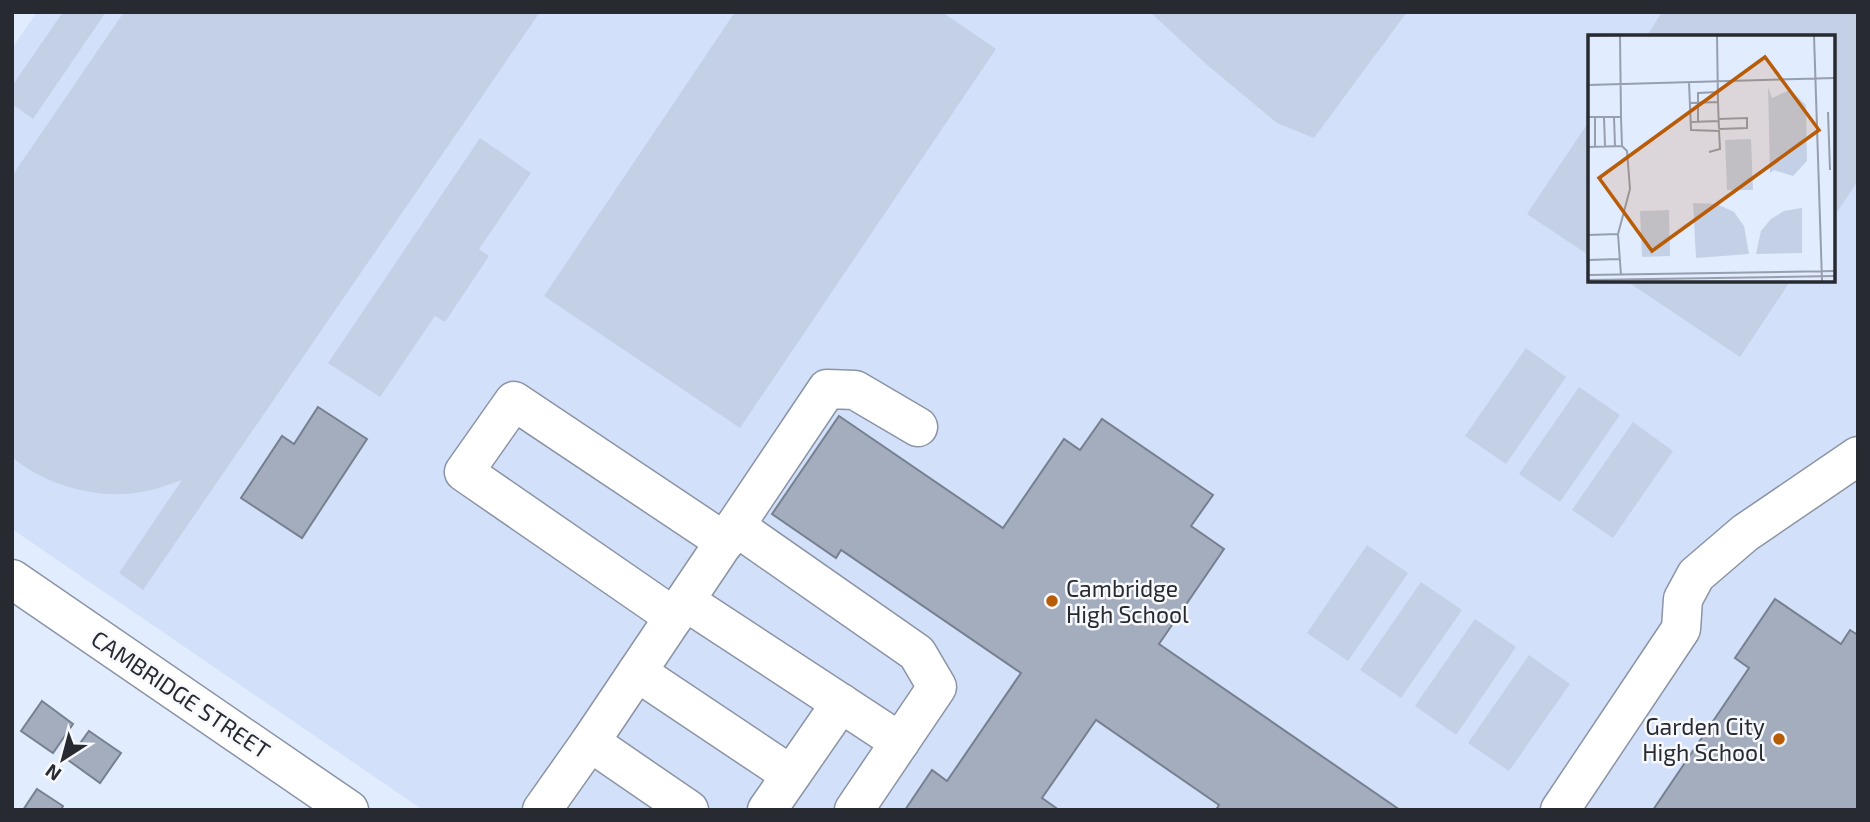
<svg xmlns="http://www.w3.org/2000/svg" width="1870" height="822" font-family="'Exo 2',sans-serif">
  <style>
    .built { fill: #d3e0fa; fill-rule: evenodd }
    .green { fill: #c4d0e6 }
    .building { fill: #a3adbe; stroke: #778090; stroke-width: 2 }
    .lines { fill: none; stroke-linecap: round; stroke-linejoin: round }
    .minor-casing { stroke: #8a94a5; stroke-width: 41 }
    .minor { stroke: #fff; stroke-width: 38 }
    .poi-dot { fill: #b95c08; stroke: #f7f9fd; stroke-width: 2.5 }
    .labels { text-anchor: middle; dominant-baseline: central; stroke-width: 5; stroke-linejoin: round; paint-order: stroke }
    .poi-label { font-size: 23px; fill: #272a31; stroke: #f7f9fd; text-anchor: start }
    .street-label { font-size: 23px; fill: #272a31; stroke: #f7f9fd }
    .inset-road { fill: none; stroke: #979ead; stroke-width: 2 }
    .view { fill: #b95c08; fill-opacity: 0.15; stroke: #b95c08; stroke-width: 3.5 }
    .inset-edge { fill: none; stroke: #272a31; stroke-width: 3.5 }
  </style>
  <rect width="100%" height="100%" fill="#e2ecff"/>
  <path class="built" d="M37,12H1858V810H423L12,529V48ZM1590,37H1833V280H1590Z"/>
  <g class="green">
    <polygon points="63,12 106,12 33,119 12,104 12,86"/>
    <path d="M124,12H540L143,590L119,573L182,480C172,483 161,488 151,490C105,502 47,487 12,457V176Z"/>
    <polygon points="735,12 942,12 996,49 740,428 544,296"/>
    <polygon points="1150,12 1407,12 1314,138 1277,123 1206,64"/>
    <polygon points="1662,12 1858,12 1858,181 1833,218 1833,37 1646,37"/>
    <polygon points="1590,120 1590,256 1527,214"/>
    <polygon points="480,138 531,173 479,249 489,256 445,322 435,316 380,397 328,363"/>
    <polygon points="1625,280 1791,280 1740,357"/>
    <polygon points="1526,348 1566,377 1506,464 1465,436"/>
    <polygon points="1579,387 1620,415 1560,502 1519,474"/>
    <polygon points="1633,422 1673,451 1613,538 1572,510"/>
    <polygon points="1367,545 1408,573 1348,661 1307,633"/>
    <polygon points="1421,582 1462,610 1401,698 1360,670"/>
    <polygon points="1475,619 1516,647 1456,735 1415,706"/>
    <polygon points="1529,655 1570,684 1509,771 1468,743"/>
  </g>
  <g class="building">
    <polygon points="318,407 367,439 302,538 241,498 282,436 294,444"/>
    <polygon points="839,416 1003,528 1064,439 1080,450 1102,419 1213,495 1191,526 1224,549 1159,644 1400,810 1216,810 1219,805 1096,720 1042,798 1059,810 905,810 932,770 947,781 1021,673 841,550 836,558 772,514"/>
    <polygon points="1775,599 1841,644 1850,630 1858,635 1858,810 1653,810 1749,668 1735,658"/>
    <polygon points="42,701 73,724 53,753 21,731"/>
    <polygon points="89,731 121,753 100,783 68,760"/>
    <polygon points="37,789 63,806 61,810 23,810"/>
  </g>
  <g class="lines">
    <g class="minor-casing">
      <g id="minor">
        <polyline points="12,579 349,810"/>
        <polyline points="685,601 900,742"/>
        <polyline points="674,617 464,472 514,401 725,542"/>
        <polyline points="637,672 791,775"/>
        <polyline points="590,742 735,526"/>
        <polyline points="542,810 590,742 689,810"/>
        <polyline points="767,810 841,703"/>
        <polyline points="854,810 937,687 917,653 735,526 827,389 855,390 918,427"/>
        <polyline points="1560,810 1681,629 1683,599 1696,575 1745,533 1858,456"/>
      </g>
    </g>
    <use href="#minor" class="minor"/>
  </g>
  <g class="poi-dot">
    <circle cx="1052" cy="601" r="7"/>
    <circle cx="1779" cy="739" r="7"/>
  </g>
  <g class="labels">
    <g class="poi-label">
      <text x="1066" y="588">Cambridge<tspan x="1066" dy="26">High School</tspan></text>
      <text x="1765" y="726" text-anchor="end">Garden City<tspan x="1765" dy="26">High School</tspan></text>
    </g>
    <g class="street-label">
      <text transform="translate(181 694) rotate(34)">CAMBRIDGE STREET</text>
    </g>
  </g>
  <g transform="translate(1588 35)">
    <rect width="247" height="247" fill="#e2ecff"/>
    <path d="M180,52L184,63L202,55L218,70L219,126L205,141L186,135L182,138ZM163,104L165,155H139L137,105ZM105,168L129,169L146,177L156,191L161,219L108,223ZM214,173V218L168,219L173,196L183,184L196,176ZM81,175L82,221L54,222L52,176Z" fill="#c4d0e6"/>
    <path class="inset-road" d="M32,0L33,82M226,0L234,246M0,1L36,0M101,47L103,95L131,96L132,114L121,117M0,50L247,43M130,67L131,94M102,68L130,67L129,0M240,77L242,135M0,82H33L34,111L0,112M7,82V112M16,82L17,111M26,82L27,111M131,84L159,83V93L131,94M102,87L131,86M110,87V58L130,57M0,200L30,199M0,225L31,224M0,240L247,236M33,240L30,199L42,154L39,116L34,111M0,245L247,241"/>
    <path class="view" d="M177,22L231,95L64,216L11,143Z"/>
    <rect width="247" height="247" class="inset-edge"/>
  </g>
  <rect width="1870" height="822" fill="none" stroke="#272a31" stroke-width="28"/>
  <g transform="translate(63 759) rotate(216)" stroke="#f7f9fd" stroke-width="5" paint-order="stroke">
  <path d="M0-5L12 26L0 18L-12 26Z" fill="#272a31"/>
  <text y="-10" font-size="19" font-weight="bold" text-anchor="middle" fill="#272a31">N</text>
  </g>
</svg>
